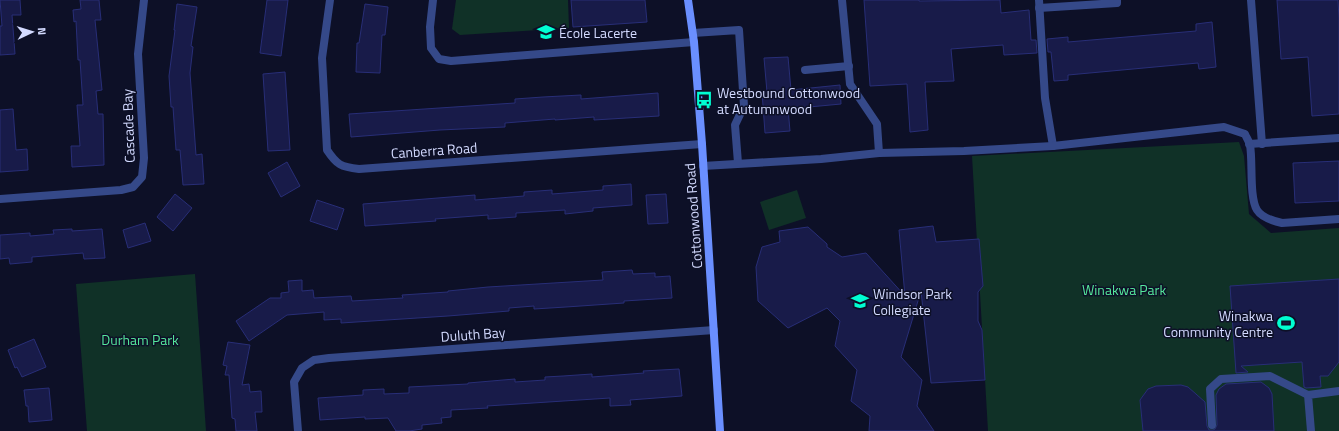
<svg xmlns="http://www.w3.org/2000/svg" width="1339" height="431" font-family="'Titillium Web',sans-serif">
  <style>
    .green { fill: #103127 }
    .building { fill: #181b49; stroke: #282e77 }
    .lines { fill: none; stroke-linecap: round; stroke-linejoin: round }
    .lane { stroke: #354989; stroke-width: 8 }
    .street { stroke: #354989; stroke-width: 8 }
    .secondary { stroke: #6a8fff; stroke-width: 8 }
    .labels { text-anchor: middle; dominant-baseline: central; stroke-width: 3; stroke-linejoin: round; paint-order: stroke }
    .poi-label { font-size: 14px; fill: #d3daff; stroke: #0d1027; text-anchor: start }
    .street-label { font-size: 14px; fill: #d3daff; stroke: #0d1027 }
    .park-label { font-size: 14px; fill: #55e89c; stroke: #0d1027 }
  </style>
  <rect width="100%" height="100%" fill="#0d1027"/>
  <g class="green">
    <polygon points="456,0 568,0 569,28 460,35 452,29"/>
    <polygon points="1239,142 1244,156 1249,214 1271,233 1339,228 1339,431 988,431 972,156"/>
    <polygon points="797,190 806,218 769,230 760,202"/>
    <polygon points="195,274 206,431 87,431 76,284"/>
  </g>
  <g class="building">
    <polygon points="0,0 20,0 21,15 12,15 15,54 0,55 0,26 2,26"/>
    <polygon points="80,0 99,0 101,20 95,20 102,90 96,91 98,114 103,114 104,165 72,167 71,146 80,146 77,105 83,105 80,60 78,60 76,21 74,22 73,10 81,9"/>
    <polygon points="267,0 288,0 281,56 260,53"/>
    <polygon points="571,0 645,0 647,22 573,27"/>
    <polygon points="864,0 919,0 919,1 1000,0 1001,13 1029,10 1031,40 1036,40 1037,53 1004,55 1003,45 951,49 954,81 925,82 928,130 910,132 907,84 870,86"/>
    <polygon points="1277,0 1338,0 1339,19 1339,114 1312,116 1308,57 1281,59"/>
    <polygon points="177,4 197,7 191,46 193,47 190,73 196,155 202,154 204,184 183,185 180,150 176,150 173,107 171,107 169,76 175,30 174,30"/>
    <polygon points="365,4 388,7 385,35 382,35 380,73 356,72 357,43 359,43"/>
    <polygon points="1212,22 1216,67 1199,69 1198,63 1068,75 1068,80 1054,81 1051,52 1048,52 1047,39 1068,37 1068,42 1196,31 1196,24"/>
    <polygon points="788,57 791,90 840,85 841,104 788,109 790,131 765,133 762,92 767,92 764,58"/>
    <polygon points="285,72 290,150 268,151 263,74"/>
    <polygon points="658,93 659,116 594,120 594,117 555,120 555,119 505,123 505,127 440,130 351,137 349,114 515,103 515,99 543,97 581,95 581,99"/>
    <polygon points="13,109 16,150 27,149 28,170 0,172 0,110"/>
    <polygon points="1339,161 1339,201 1295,203 1293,163"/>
    <polygon points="287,162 300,186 281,197 268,173"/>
    <polygon points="631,184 632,205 593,208 593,211 565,214 565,210 516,213 516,217 488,219 488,215 435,219 436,221 365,226 363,204 475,195 475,200 524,196 524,192 552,190 552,194 578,192 603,190 603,186"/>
    <polygon points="175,194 192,208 173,231 157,217"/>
    <polygon points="666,194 668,223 648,224 646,195"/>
    <polygon points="317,200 344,209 337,230 310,221"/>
    <polygon points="145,223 151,241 128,248 123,230"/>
    <polygon points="933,226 936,242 979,239 983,286 978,292 978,321 982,330 985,380 931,383 921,291 901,357 922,380 917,406 934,431 869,431 870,416 851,401 857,370 835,346 840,321 827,308 788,328 758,301 756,267 762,247 780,242 779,231 808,227 827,244 827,247 842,257 866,253 905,296 899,230"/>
    <polygon points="72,229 72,231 102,229 105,258 84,259 83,253 32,257 32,262 10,264 9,258 0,259 0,235 30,233 30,236 54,234 53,230"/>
    <polygon points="632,270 633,274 655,273 655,277 670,276 672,298 624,301 624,303 566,307 534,309 534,306 509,308 509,311 448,316 341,323 341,319 324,320 324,312 287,315 249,341 236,321 270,298 281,298 281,293 289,292 288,281 302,280 302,291 313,290 314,298 351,296 352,301 403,298 402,295 448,292 448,291 488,287 603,280 602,272"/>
    <polygon points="1339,279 1339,362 1328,376 1320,376 1321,387 1306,388 1304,387 1302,362 1241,366 1248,372 1236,373 1230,286"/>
    <polygon points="34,339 46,367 22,377 17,367 15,368 8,350"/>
    <polygon points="228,342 250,345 242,385 249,384 250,392 261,391 262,412 255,412 257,431 236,431 235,419 232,418 229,375 225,375 227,366 223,365"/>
    <polygon points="679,369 682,396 630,400 631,405 610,406 610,398 487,406 488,408 451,410 451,417 441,418 442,423 422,425 422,429 409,431 396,431 388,418 365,419 365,417 320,420 318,398 363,395 363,390 384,389 384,394 409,393 409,387 468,384 468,383 515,379 515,382 545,380 545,377 563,376 592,374 592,377 644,373 643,371"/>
    <polygon points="1261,382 1269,388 1272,394 1274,431 1143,431 1140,400 1148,389 1156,386 1181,385 1188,387 1205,402 1207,426 1209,430 1213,430 1215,429 1217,425 1216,395 1219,389 1226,384"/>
    <polygon points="49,388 52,420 29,422 28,406 26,406 24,390"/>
  </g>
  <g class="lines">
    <g class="lane">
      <polyline points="433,0 430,27 431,48 439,59 451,61 694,42"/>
      <polyline points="842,0 850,84 877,124 879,153"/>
      <polyline points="1039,0 1045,98 1053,146"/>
      <polyline points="1251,0 1262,144"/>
      <polyline points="1039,8 1117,3 1117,0"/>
      <polyline points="693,33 739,30 744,106 735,125 738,163"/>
      <polyline points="805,70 849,66"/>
      <polyline points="1249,144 1339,138"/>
      <path d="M703,166L821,159L879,153L964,151L1053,146L1224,127L1245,134C1246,137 1249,141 1250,145C1253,161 1249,197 1257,210C1262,218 1273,221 1282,223L1339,219"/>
      <polyline points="1212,425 1210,389 1221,379 1270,376 1308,395"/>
      <polyline points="1311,431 1308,395 1339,391"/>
    </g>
    <g class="street">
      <path d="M330,0L322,58L327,150C337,165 341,167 359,169L702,144"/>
      <polyline points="0,199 121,190 133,187 142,177 144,158 138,54 144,0"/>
      <polyline points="298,431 294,382 302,368 314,360 329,358 714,330"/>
    </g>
    <polyline class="secondary" points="688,0 694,42 702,144 720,431"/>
  </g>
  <defs>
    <g id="school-bare" transform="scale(1.38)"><path d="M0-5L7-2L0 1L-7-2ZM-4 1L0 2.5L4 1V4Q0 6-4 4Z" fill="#00fed2" stroke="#0d1027" stroke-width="2.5" paint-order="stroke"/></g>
    <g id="bus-bare" transform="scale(1.38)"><path d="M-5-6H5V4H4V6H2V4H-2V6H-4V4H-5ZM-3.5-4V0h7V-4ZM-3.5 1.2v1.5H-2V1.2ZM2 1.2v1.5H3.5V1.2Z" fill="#00fed2" stroke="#0d1027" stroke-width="2.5" paint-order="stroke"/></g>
    <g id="stadium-bare" transform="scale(1.38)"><path d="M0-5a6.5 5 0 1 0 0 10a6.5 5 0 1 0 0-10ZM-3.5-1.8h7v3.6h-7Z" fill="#00fed2" stroke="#0d1027" stroke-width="2.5" paint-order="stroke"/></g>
  </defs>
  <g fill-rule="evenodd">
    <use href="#school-bare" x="546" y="32"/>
    <use href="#bus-bare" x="704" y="100"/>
    <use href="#school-bare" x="860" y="301"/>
    <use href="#stadium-bare" x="1286" y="323"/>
  </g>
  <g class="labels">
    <g class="poi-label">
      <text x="559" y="32">École Lacerte</text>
      <text x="717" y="92">Westbound Cottonwood<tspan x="717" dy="16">at Autumnwood</tspan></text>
      <text x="873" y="293">Windsor Park<tspan x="873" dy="16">Collegiate</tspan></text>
      <text x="1273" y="315" text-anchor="end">Winakwa<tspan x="1273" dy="16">Community Centre</tspan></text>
    </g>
    <g class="street-label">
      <text transform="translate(128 126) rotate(-92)">Cascade Bay</text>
      <text transform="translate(434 150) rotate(-4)">Canberra Road</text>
      <text transform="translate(693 216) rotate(-94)">Cottonwood Road</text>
      <text transform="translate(473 334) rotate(-4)">Duluth Bay</text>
    </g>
    <g class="park-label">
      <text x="1124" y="289">Winakwa Park</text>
      <text x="140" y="339">Durham Park</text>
    </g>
  </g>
  <g transform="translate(32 32) rotate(86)" stroke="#0d1027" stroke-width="3" paint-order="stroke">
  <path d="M0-3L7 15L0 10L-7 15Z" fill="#d3daff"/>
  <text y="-6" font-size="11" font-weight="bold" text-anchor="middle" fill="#d3daff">N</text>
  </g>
</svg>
